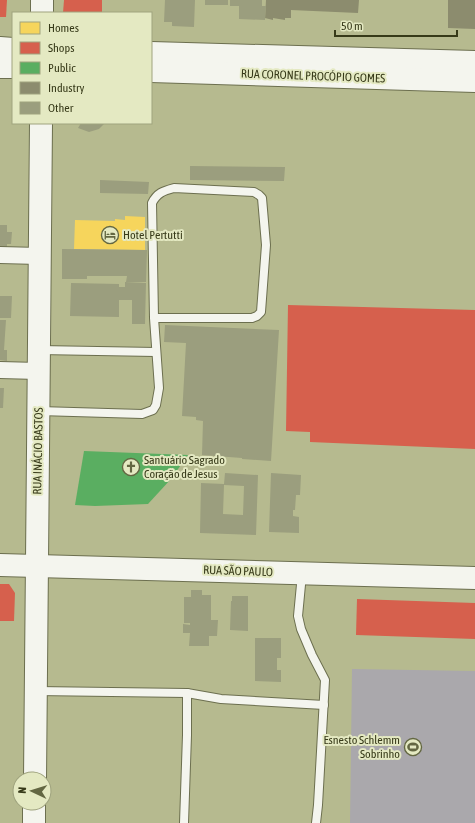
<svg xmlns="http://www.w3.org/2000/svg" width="475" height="823" font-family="'Asap Condensed',sans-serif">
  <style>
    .green { fill: #aaa8ac }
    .homes { fill: #f6d55c }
    .shops { fill: #d6604d }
    .public { fill: #5aae61 }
    .industry { fill: #8c8c6e }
    .building { fill: #9b9e7e; fill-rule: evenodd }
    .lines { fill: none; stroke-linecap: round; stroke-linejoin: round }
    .service-casing { stroke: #6c6f4f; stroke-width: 10 }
    .minor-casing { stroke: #6c6f4f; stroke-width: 18 }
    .primary-casing { stroke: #6c6f4f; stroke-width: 24 }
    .service { stroke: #f4f5ee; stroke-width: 8 }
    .minor { stroke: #f4f5ee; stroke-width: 16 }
    .primary { stroke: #f4f5ee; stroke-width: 22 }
    .labels { text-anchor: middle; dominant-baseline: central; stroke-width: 4; stroke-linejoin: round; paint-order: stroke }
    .street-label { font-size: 12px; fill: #373a19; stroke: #e4e9c2 }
    .poi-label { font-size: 12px; fill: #373a19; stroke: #e4e9c2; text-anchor: start }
  </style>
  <rect width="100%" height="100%" fill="#b6ba8f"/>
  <polygon class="green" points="352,669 475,671 475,823 350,823"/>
  <polygon class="homes" points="125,216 145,217 145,250 74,249 75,220 115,221 115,219 125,220"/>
  <g class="shops">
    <polygon points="0,0 7,0 6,17 0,17"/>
    <polygon points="64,0 102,0 102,13 63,13"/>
    <polygon points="288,305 475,310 475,449 310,442 310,432 286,431"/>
    <polygon points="0,584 9,584 15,593 14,621 0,621"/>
    <polygon points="357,599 475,603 475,639 356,635"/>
  </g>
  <polygon class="public" points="84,451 188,455 171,479 148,504 95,506 75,505"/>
  <g class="industry">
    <polygon points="266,0 359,0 358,13 291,10 291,18 285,18 285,20 273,18 273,20 265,18"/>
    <polygon points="448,0 475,0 475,29 448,28"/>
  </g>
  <g class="building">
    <polygon points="165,0 195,0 194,27 172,26 172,22 164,22"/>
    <rect x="205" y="0" width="23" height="5"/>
    <polygon points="230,0 262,0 262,6 266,6 265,20 239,19 239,6 230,6"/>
    <polygon points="81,123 105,123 99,129 89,132 78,128"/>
    <polygon points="190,166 285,167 284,181 190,180"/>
    <polygon points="100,180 149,182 148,194 100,193"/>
    <polygon points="0,225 7,225 7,232 12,232 11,244 7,244 7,247 0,246"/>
    <polygon points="62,249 147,250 146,282 126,282 127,276 87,276 87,279 62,279"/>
    <polygon points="125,282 146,283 145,324 132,324 132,300 119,300 119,317 70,316 71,283 119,284 119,287 125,287"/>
    <polygon points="0,296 12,296 11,318 0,318"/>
    <polygon points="0,320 6,320 4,350 7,350 7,361 0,360"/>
    <polygon points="165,325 279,330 271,461 242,459 242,458 202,455 203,421 196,420 196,417 182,416 186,343 164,342"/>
    <polygon points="0,388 4,388 3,408 0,408"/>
    <path d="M225,473L258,475L256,535L200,533L201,483L224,484ZM224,485L244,486L243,515L223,514Z"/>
    <polygon points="271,473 301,475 300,495 296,495 295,510 293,510 293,516 299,517 299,533 269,532"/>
    <polygon points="191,590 202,590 202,595 211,595 211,620 218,620 217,636 209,636 209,646 189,646 190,633 183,633 183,624 190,625 190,623 184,623 184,597 191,597"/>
    <polygon points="232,596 248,596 248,631 230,630 231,601 232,601"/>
    <polygon points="255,638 281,638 281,658 277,658 277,670 281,670 281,682 255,681"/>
  </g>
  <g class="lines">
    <g class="service-casing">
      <g id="service">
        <polyline points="39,350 156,352"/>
        <path d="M39,411L142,414L153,410L156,405L159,388L154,318L152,203C157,193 163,191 174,188L254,192L259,195L262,198L266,245L261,312L257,316L252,318H154"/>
        <polyline points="302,574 298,616 301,629 312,655 325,680 318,805 316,823"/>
        <polyline points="36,691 187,693 221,699 324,705"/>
        <polyline points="184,823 187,735 187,693"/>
      </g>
    </g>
    <g class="minor-casing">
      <g id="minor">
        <polyline points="0,255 39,256"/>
        <polyline points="0,370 38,371"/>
      </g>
    </g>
    <g class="primary-casing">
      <g id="primary">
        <polyline points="42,13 42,0"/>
        <polyline points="0,48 13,49"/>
        <polyline points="151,53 475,62"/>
        <polyline points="0,67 13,67"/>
        <polyline points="151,71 475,81"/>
        <polyline points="0,565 475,578"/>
        <polyline points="35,779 41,123"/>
        <polyline points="34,823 34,803"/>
      </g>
    </g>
    <use href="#service" class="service"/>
    <use href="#minor" class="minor"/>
    <use href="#primary" class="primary"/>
  </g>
  <defs>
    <g id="hotel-ring" transform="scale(0.9)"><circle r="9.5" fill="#e4e9c2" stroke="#636742" stroke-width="1.5"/><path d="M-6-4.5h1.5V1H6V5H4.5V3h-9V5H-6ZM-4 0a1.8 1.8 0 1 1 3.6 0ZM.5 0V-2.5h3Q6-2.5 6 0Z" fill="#636742"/></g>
    <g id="church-ring" transform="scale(0.9)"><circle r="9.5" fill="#e4e9c2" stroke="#636742" stroke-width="1.5"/><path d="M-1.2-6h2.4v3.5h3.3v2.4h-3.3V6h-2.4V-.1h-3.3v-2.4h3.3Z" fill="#636742"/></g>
    <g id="stadium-ring" transform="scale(0.9)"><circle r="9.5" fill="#e4e9c2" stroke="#636742" stroke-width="1.5"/><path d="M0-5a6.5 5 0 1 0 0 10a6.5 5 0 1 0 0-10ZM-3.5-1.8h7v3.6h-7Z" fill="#636742"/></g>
  </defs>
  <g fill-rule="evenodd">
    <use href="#hotel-ring" x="110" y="235"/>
    <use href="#church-ring" x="131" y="467"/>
    <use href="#stadium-ring" x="413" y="747"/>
  </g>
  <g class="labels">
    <g class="street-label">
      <text transform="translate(313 76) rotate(2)">RUA CORONEL PROCÓPIO GOMES</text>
      <text transform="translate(38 451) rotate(-89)">RUA INÁCIO BASTOS</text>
      <text transform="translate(238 571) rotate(2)">RUA SÃO PAULO</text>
    </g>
    <g class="poi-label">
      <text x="123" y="235">Hotel Pertutti</text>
      <text x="144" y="460">Santuário Sagrado<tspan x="144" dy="14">Coração de Jesus</tspan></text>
      <text x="400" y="740" text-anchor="end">Esnesto Schlemm<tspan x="400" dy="14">Sobrinho</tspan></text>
    </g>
  </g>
  <rect x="12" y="12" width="140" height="112" fill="#e4e9c2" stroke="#9fa37e"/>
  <rect x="20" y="22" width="20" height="12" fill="#f6d55c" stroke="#9fa37e"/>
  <text x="48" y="32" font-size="12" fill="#373a19">Homes</text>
  <rect x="20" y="42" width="20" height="12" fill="#d6604d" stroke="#9fa37e"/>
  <text x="48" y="52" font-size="12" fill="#373a19">Shops</text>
  <rect x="20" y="62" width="20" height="12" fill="#5aae61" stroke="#9fa37e"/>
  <text x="48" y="72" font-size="12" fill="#373a19">Public</text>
  <rect x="20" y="82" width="20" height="12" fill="#8c8c6e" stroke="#9fa37e"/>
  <text x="48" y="92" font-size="12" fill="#373a19">Industry</text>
  <rect x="20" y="102" width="20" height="12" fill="#9b9e7e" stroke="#9fa37e"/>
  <text x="48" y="112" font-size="12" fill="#373a19">Other</text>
  <g transform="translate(32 791) rotate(274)"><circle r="19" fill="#e4e9c2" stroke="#9fa37e"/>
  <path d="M0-3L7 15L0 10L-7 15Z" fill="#636742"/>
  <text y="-6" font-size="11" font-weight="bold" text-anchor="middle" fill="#373a19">N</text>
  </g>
  <path d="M335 30v6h122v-6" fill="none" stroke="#373a19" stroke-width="2"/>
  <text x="341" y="30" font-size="12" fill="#373a19" stroke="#e4e9c2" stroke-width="3" paint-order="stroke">50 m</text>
</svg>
